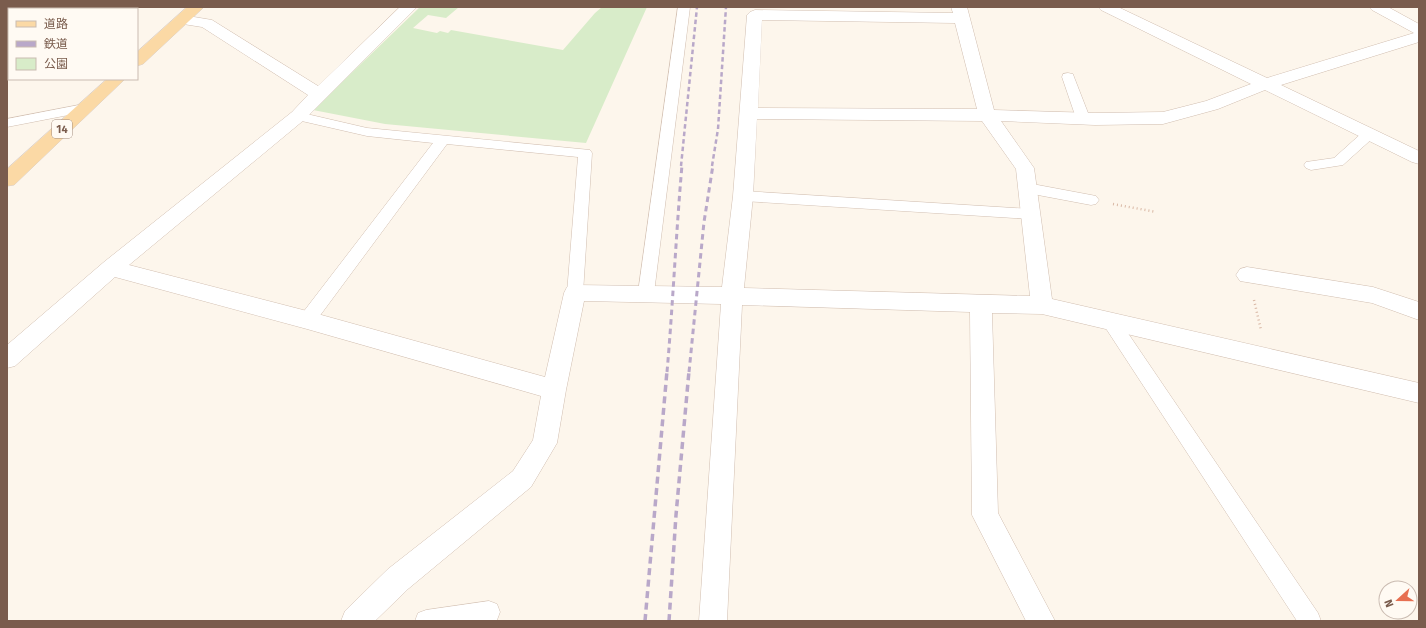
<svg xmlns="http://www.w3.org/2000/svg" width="1426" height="628" font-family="'Fira Sans','Noto Sans JP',sans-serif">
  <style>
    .green { fill: #d8ecc9 }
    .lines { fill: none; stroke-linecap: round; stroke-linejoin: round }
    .lane-casing { stroke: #d1beb0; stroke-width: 1 }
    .street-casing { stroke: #d1beb0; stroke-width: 1 }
    .primary-casing { stroke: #dad1cd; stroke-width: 1 }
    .path { stroke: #d9b8a5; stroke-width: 2.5; stroke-dasharray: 1 3; stroke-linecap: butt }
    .lane { fill: #fff; fill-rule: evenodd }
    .street { fill: #fff; fill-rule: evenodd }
    .primary { fill: #fbd9a5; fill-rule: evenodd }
    .rail-far2 { stroke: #b9a8c9; stroke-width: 2.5; stroke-dasharray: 4.5 3; stroke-linecap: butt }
    .rail-far1 { stroke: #b9a8c9; stroke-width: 3; stroke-dasharray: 5.5 4; stroke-linecap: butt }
    .rail { stroke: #b9a8c9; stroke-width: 3.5; stroke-dasharray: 7 4.5; stroke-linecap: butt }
    .labels { text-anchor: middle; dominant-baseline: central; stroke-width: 3.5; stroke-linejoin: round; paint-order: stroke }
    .shield { fill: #fffaf3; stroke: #a28b7f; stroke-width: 1 }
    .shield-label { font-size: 11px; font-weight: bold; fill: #7a5c4d }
  </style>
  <rect width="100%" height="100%" fill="#fdf6ec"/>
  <polygon class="green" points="420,7 459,7 446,18 428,15 413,28 437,33 440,31 448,33 451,30 563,50 595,13 602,7 647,7 586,143 385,124 313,110"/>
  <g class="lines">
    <g class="lane-casing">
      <g id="lane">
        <polygon points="678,7 690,7 654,293 652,298 646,299 640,298 638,293"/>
        <polygon points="1068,73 1073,74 1074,77 1090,118 1088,121 1083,122 1078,121 1076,118 1062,77 1063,74"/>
        <polygon points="84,104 89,105 91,108 89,111 7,127 7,119"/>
        <polygon points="298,112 367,128 590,150 592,153 583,293 581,298 575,299 569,298 567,293 578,157 447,144 313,325 307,327 301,325 298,320 301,315 433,143 367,136 293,119 291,116 293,113"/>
        <polygon points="1369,130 1374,131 1376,134 1374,137 1343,165 1311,170 1306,168 1304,165 1306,162 1334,158 1364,131"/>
        <polygon points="1027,183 1091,195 1096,196 1099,200 1096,204 1091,205 1022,192 1020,188 1022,184"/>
        <polygon points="743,191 1030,209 1035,210 1038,214 1035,218 1030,219 743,201 738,200 736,196 738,192"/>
        <polygon points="1111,315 1117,317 1318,613 1321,621 1297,621 1105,327 1102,322 1105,317"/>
        <polygon points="489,601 497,604 500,612 497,620 494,621 415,621 418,613 426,610"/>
      </g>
    </g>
    <g class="street-casing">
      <g id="street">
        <polygon points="7,7 26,7 24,9 9,9 9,13 7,13"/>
        <path d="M400,7H417L304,120L129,265L307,311L545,377L564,293L567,287L575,285L722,287L733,196L747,15L750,12L755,10L953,13L951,7H967L994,110L1095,113L1163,112L1206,101L1251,84L1101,10L1098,7H1118L1267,78L1414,33L1372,10L1369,7H1388L1419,24V42L1281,85L1419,151V164L1412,162L1265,90L1218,109L1163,124L1095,125L1001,121L1034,168L1052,299L1419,383V403L1042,314L992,313L998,513L1055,621H1026L972,515L970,312L742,305L727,621H699L721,304L584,301L566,390L557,443L531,487L408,589L375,621H341L345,611L388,569L513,471L533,440L541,396L307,329L115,277L15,366L7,368V345L104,262L292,112L308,95L202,27L177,23L174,20L177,17L182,15L212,20L318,86ZM762,20L955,23L977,109L758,108ZM757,119L982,121L1016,169L1030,296L744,288L753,196Z"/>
        <polygon points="1247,267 1373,287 1419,302 1419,320 1372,303 1240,281 1236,275 1240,269"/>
      </g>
    </g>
    <g class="primary-casing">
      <g id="primary">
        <polygon points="187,7 204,7 143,64 137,66 137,52"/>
        <polygon points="107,79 125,79 14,185 7,186 7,169"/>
      </g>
    </g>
    <g class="path">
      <polyline points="1113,204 1156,212"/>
      <polyline points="1254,300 1261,330"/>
    </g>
    <use href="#lane" class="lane"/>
    <use href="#street" class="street"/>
    <use href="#primary" class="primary"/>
    <g class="rail-far2">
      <polyline points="681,166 697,7"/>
      <polyline points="712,166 718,129 726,7"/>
    </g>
    <g class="rail-far1">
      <path d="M667,372C673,303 676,234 682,165"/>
      <polyline points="689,372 704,222 713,165"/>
    </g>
    <g class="rail">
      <polyline points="645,621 667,371"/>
      <polyline points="669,621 676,515 689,371"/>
    </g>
  </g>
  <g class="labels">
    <rect class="shield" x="52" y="120" width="20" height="18" rx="3"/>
    <g class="shield-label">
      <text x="62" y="129">14</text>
    </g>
  </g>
  <rect width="1426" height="628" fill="none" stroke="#7a5c4d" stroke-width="16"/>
  <rect x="8" y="8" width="130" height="72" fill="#fffaf3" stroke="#cabbb1"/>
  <rect x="16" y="21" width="20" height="6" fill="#fbd9a5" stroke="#cabbb1"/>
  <text x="44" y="28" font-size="12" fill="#7a5c4d">道路</text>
  <rect x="16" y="41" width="20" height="6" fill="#b9a8c9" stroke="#cabbb1"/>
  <text x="44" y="48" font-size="12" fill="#7a5c4d">鉄道</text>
  <rect x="16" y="58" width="20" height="12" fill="#d8ecc9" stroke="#cabbb1"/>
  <text x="44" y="68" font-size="12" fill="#7a5c4d">公園</text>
  <g transform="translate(1398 600) rotate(249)"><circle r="19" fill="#fffaf3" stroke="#cabbb1"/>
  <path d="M0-3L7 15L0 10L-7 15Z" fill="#e76f51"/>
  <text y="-6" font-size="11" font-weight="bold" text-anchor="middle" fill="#7a5c4d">N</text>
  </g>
</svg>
